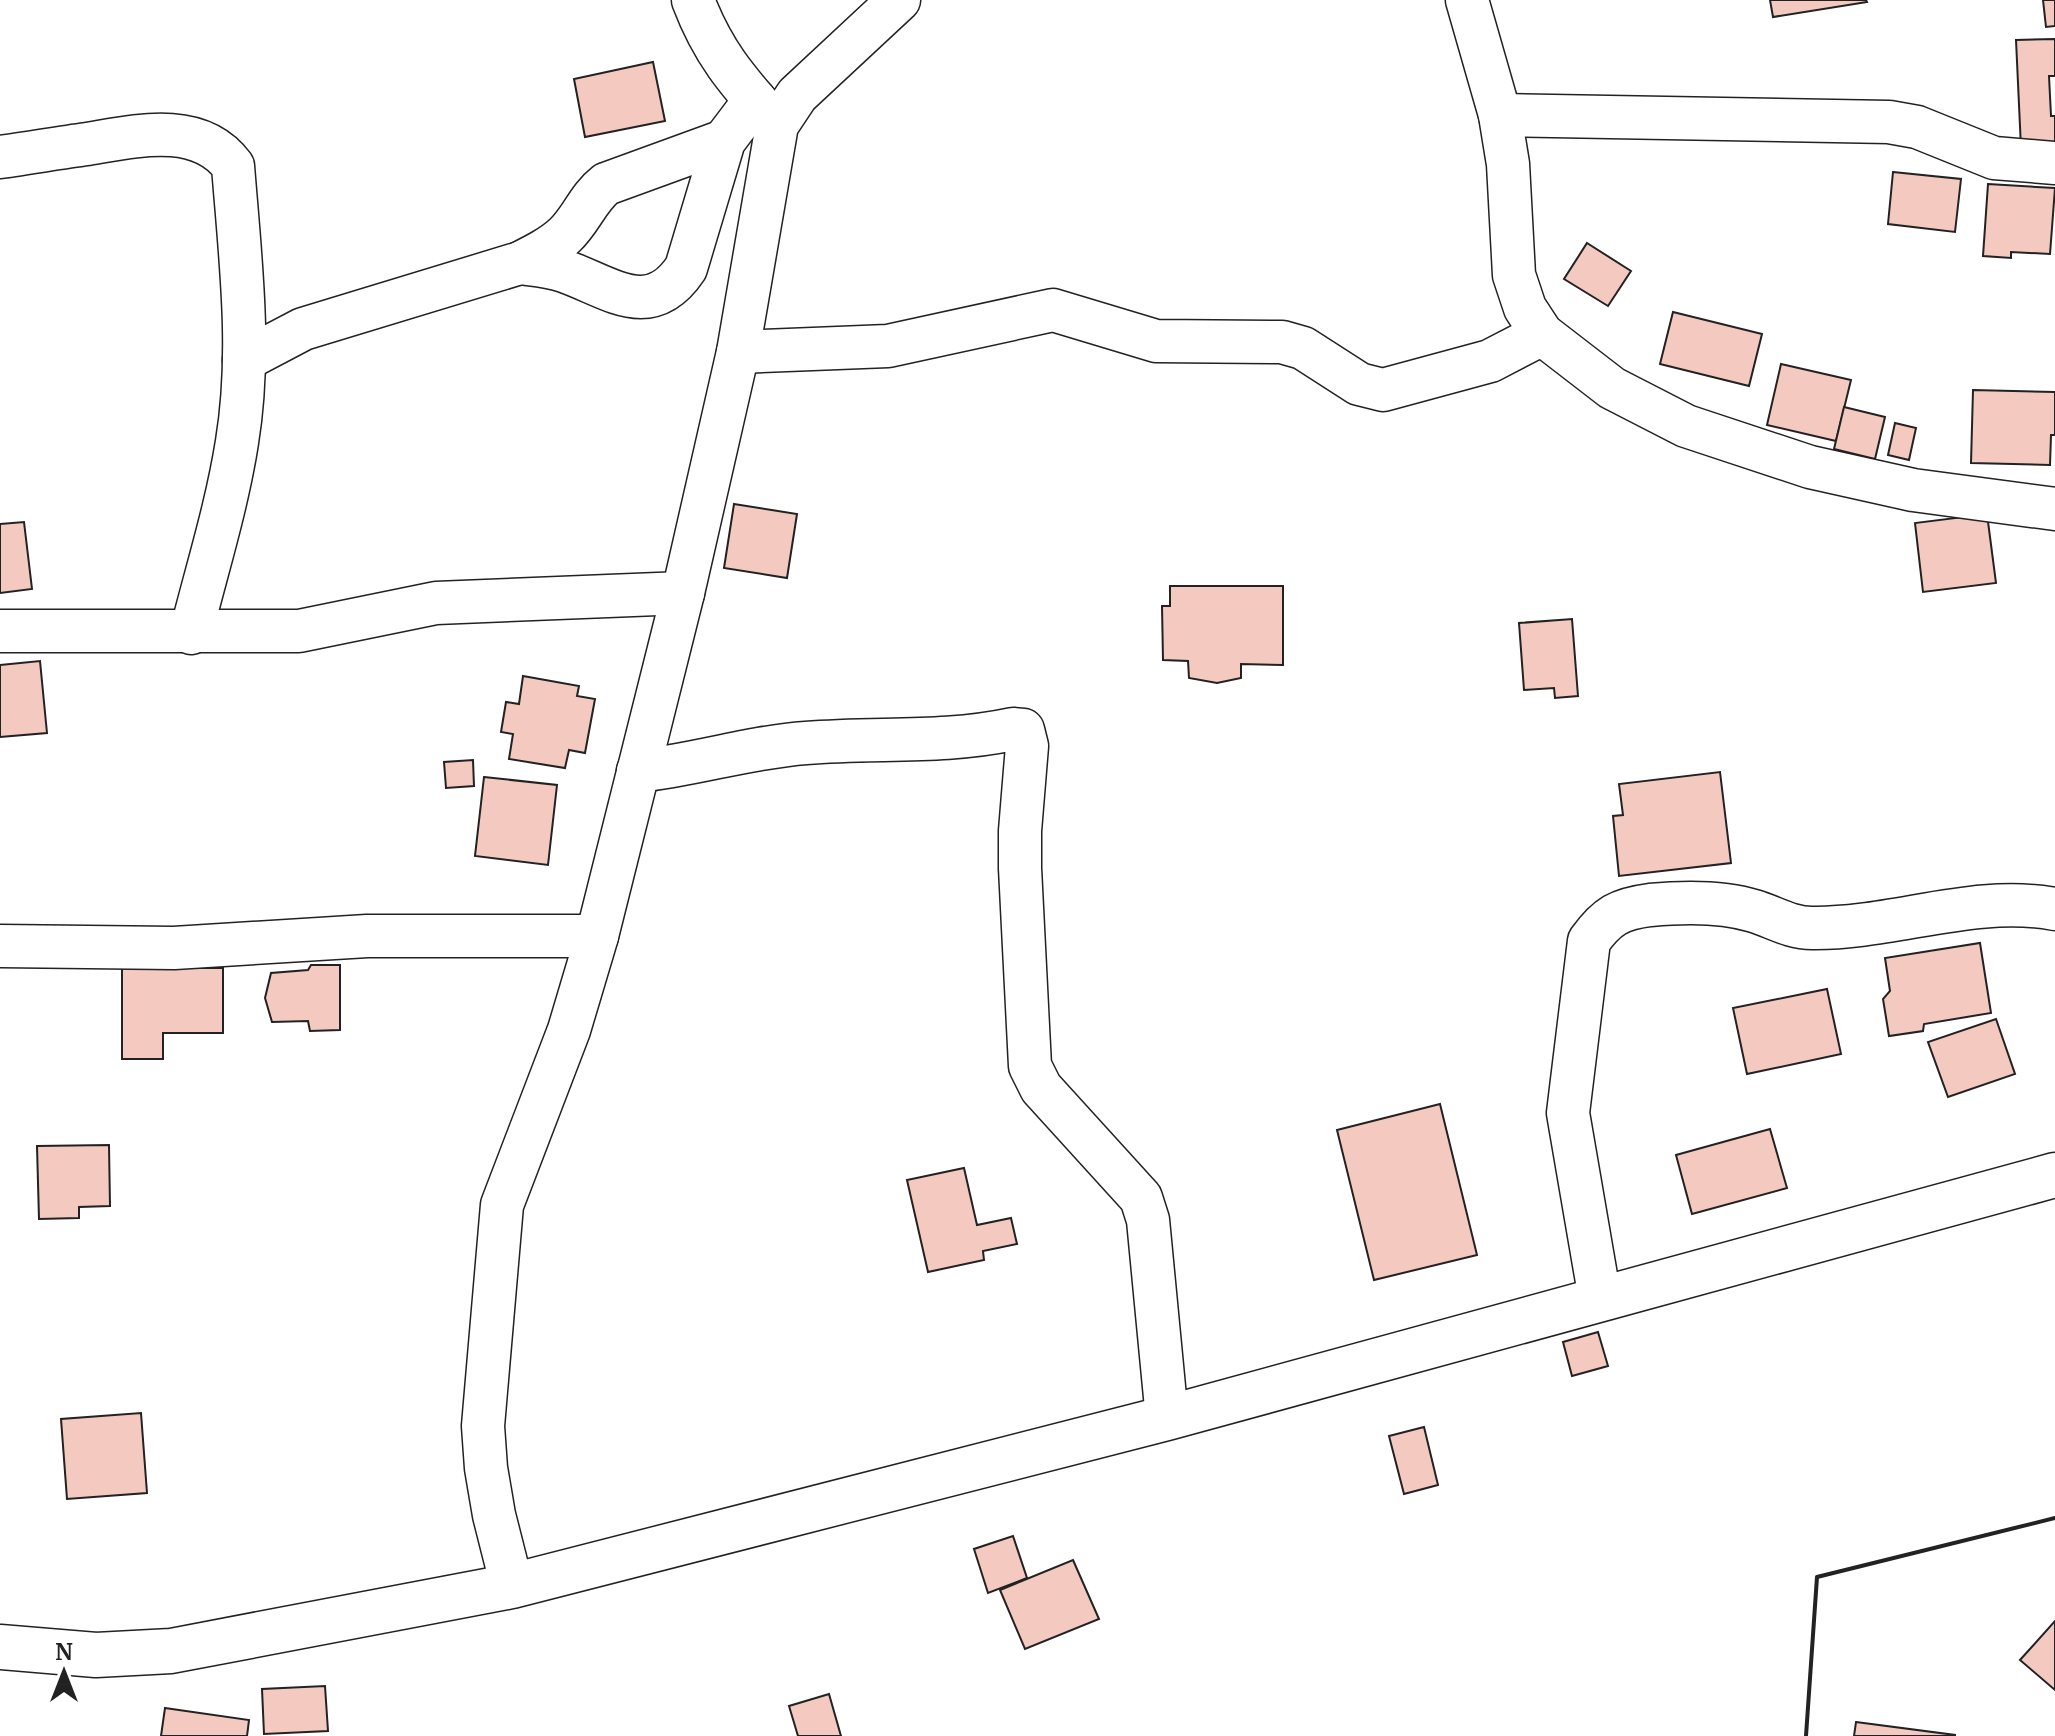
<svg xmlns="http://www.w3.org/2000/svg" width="2055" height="1736" font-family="Merriweather,serif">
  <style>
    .building { fill: #f3c9c0; stroke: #222; stroke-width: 2 }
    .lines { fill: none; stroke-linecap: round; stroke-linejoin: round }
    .minor-casing { stroke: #222; stroke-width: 45 }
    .highway-casing { stroke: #222; stroke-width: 47 }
    .minor { stroke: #fff; stroke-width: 42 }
    .highway { stroke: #fff; stroke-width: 44 }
    .wall { stroke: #222; stroke-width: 4 }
  </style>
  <rect width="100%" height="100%" fill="#fff"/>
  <g class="building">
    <polygon points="1770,0 1866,0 1867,2 1773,17"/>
    <polygon points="2043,0 2055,0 2055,26 2046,27"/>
    <polygon points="2055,39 2055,76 2049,76 2051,116 2055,116 2055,146 2021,148 2016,40"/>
    <polygon points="653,62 665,121 585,137 574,79"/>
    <polygon points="1893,172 1961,179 1955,232 1888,224"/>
    <polygon points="1988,184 2055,188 2050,254 2011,252 2011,258 1983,256"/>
    <polygon points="1587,243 1631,271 1608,306 1564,279"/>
    <polygon points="1673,312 1762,334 1749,386 1660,364"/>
    <polygon points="1781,364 1851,380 1836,441 1767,425"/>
    <polygon points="1973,390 2055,392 2055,435 2051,435 2050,465 1971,463"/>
    <polygon points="1844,407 1885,417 1875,459 1834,449"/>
    <polygon points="1895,423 1916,428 1909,460 1888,455"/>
    <polygon points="734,504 797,514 787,578 724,568"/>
    <polygon points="1987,514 1996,583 1923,592 1915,523"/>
    <polygon points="24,522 32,589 0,593 0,524"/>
    <polygon points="1170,586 1283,586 1283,665 1241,664 1241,678 1217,683 1189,678 1188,661 1163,660 1162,606 1170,606"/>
    <polygon points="1572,619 1578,696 1555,698 1554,688 1524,690 1519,623"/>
    <polygon points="40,661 47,733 0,737 0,665"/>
    <polygon points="523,676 579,686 577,696 595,699 585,753 569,750 565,768 509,759 513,734 501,732 506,702 519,704"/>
    <polygon points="473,760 474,786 446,788 444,762"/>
    <polygon points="1720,772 1731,863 1619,876 1613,816 1623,815 1619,784"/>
    <polygon points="484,777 557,785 548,865 475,856"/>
    <polygon points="1980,943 1991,1013 1924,1024 1923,1031 1889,1036 1883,999 1890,991 1885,958"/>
    <polygon points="311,965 340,965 340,1030 310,1031 308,1021 272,1022 265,998 271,973 308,970"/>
    <polygon points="122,968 223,968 223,1033 163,1033 163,1059 122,1059"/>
    <polygon points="1827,989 1841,1054 1747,1074 1733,1008"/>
    <polygon points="1996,1019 2015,1074 1948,1097 1928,1042"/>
    <polygon points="1440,1104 1477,1255 1374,1280 1337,1130"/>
    <polygon points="1770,1129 1787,1188 1692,1214 1676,1155"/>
    <polygon points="109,1145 110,1206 79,1207 79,1218 39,1219 37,1146"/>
    <polygon points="964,1168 977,1225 1011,1218 1017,1244 983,1251 984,1260 928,1272 907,1180"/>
    <polygon points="1598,1332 1608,1366 1572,1376 1563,1342"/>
    <polygon points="141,1413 147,1493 67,1499 61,1419"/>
    <polygon points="1424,1427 1438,1485 1404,1494 1389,1436"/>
    <polygon points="1013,1536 1027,1578 988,1593 974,1549"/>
    <polygon points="1073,1560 1099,1619 1025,1649 1000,1590"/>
    <polygon points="2055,1621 2055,1690 2020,1660"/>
    <polygon points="325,1686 328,1731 264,1734 262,1689"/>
    <polygon points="829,1694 841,1736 798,1736 789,1706"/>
    <polygon points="165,1708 249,1720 247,1736 161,1736"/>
    <polygon points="1856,1722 1955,1735 1955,1736 1854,1736"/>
  </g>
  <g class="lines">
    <g class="minor-casing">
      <g id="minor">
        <path d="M693,0C713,53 737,80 773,121"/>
        <polyline points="1467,0 1500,115 1508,164 1514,275 1525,308 1542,334 1612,388 1686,426 1810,467 1913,490 2055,509"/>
        <polyline points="1500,115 1889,122 1917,127 1994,158 2055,163"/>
        <path d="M0,157C29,153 58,148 87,144C135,136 199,120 233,166C240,256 252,351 237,442C227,506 207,569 191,633"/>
        <path d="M520,263C535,265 550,266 564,271C610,287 650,322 686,268L724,141L755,100"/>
        <polyline points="738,352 888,346 1053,310 1156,341 1282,342 1303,348 1359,384 1383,390 1490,361 1542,334"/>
        <path d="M244,360L303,329L520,263C536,255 552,247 565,235C581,220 588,198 606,184L724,141"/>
        <polyline points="0,631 299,631 436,603 683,593"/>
        <path d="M638,771C695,765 749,747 806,743C877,737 943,744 1013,729L1023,730L1027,746L1020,831V868L1030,1066L1041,1088L1141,1198L1148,1220L1167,1418"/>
        <polyline points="0,946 174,948 367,936 597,936"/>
        <path d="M1600,1299L1568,1113L1589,941C1607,916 1619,909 1650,905C1682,902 1722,901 1754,911C1774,917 1790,928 1812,928C1893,929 1974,894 2055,909"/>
        <polyline points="512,1586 494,1515 486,1468 483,1426 502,1205 569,1030 597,936 683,593 738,352 777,125 797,95 899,0"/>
      </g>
    </g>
    <g class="highway-casing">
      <polyline id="highway" points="0,1647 96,1655 171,1651 512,1586 1167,1418 2055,1175"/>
    </g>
    <use href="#minor" class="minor"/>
    <use href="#highway" class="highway"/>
    <polyline class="wall" points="1806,1736 1817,1577 2055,1518"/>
  </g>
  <g transform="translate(64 1672)" stroke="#ffffff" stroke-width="6" paint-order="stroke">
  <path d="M0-6L14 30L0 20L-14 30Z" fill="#222222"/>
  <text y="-12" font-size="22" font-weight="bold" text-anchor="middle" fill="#222222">N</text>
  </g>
</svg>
